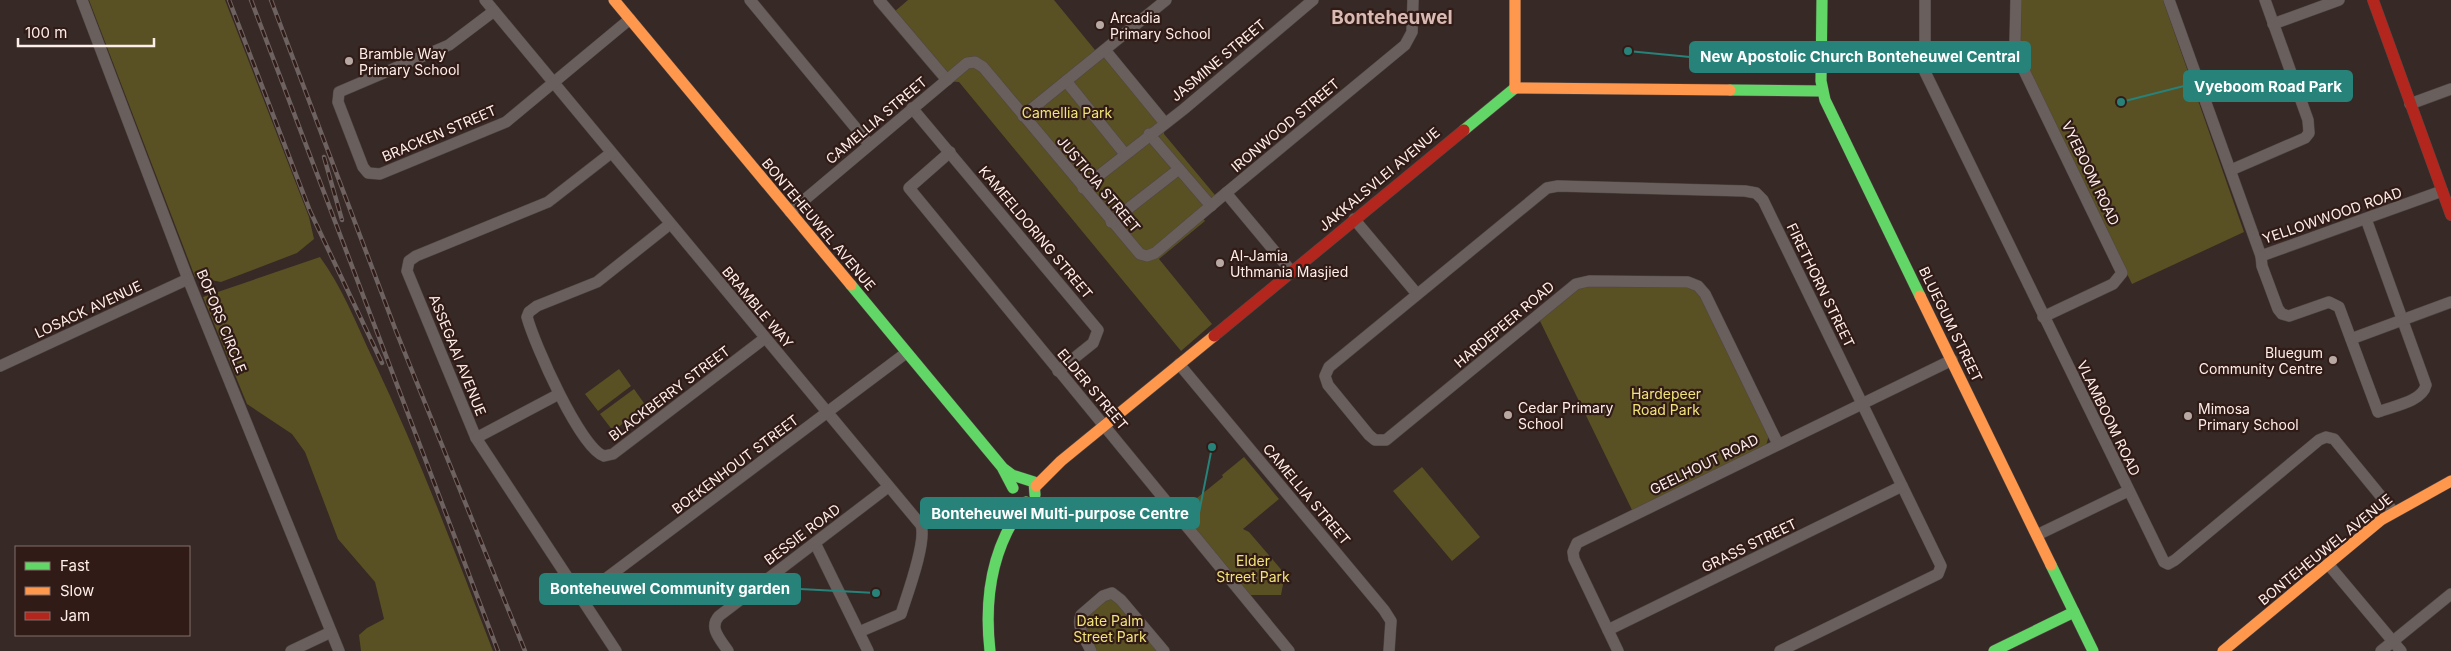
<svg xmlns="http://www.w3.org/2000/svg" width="2451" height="651" font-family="Inter,sans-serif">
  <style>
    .green { fill: #595023 }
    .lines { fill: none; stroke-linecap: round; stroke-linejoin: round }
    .street-casing { stroke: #524744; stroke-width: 12 }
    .fast-casing { stroke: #524744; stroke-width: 12 }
    .slow-casing { stroke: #524744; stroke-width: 12 }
    .jam-casing { stroke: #524744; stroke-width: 12 }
    .street { stroke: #695f5d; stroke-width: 11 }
    .fast { stroke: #63d668; stroke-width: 11 }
    .slow { stroke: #ff974d; stroke-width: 11 }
    .jam { stroke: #b3261e; stroke-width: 11 }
    .rail-casing { stroke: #6d6260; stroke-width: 4.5 }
    .rail { stroke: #311b17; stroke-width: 2.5; stroke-dasharray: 8; stroke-linecap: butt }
    .poi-dot { fill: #b8a9a5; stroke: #311b17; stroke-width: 2 }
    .labels { text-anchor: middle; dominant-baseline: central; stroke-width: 4.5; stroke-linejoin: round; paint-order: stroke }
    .poi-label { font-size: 14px; fill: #feeeea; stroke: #311b17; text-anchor: start }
    .street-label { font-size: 14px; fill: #feeeea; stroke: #311b17 }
    .park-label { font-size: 14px; fill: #f2e378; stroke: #311b17 }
    .district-label { font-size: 19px; font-weight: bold; fill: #d9bab3; stroke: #311b17 }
    .leader { fill: none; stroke: #27827a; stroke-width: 2 }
    .callout-dot { fill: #27827a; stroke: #311b17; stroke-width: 2 }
    .callout { fill: #27827a; stroke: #27827a; stroke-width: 2 }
    .callout-label { font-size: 15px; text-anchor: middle; font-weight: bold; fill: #fff }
  </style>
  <rect width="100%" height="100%" fill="#362926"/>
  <g class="green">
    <polygon points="89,0 225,0 309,217 314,239 297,253 221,282 195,277"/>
    <polygon points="908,0 1054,0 1095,50 1107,53 1165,122 1164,134 1220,201 1201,216 1205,221 1159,259 1212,324 1181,351 959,82 945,81 894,12"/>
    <polygon points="2019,0 2163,0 2244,232 2132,284 2018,51"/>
    <path d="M320,257C342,287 356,323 372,357C418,453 455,552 493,651H361L359,635L367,628L384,619L375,582L338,539L305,452L292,434L247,404L203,297Z"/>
    <polygon points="1587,284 1690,287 1700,295 1769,435 1766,446 1633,512 1539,319 1575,289"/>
    <polygon points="619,369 631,386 598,411 585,394"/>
    <polygon points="634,389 646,406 613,431 600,414"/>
    <polygon points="1244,457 1279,499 1243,529 1249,532 1285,574 1281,595 1249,595 1182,515 1182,510 1223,477 1222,475"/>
    <polygon points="1422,467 1480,537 1452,561 1393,491"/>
    <polygon points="1106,600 1114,600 1158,651 1096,651 1085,627 1084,619"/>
  </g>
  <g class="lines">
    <g class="street-casing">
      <g id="street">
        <polyline points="82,0 188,279 339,651"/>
        <path d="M485,0L921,525C927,542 907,595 901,614L859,632"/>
        <polyline points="750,0 869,144"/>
        <polyline points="879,0 947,80"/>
        <polyline points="1925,0 1925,72 2164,562 2168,564 2175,560 2319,440 2326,437 2334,439 2393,511"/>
        <polyline points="2016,0 2015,42 2017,56 2122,273 2113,284 2043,317"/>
        <polyline points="2169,0 2261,256 2442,191"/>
        <polyline points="494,11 449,45 339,92 338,102 363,167 368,173 380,174 506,122 630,19"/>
        <polyline points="2273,24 2339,0"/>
        <polyline points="1105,50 1164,122"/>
        <polyline points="1066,81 1125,154"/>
        <polyline points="2410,104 2451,89"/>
        <polyline points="912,108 1098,330 1093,343 1058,371"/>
        <polyline points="1023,116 1166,0"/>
        <polyline points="1149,134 1211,206"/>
        <polyline points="950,152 909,188 1289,651"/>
        <polyline points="611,153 548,202 416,256 409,261 407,271 476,438 616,651"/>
        <polyline points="2231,170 2305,138 2309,133 2308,120 2265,0"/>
        <polyline points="1083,188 1184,109 1313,0"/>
        <polyline points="790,212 967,63 975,62 983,67 1140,254 1147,256 1155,253 1226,193"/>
        <polyline points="1354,219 1417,294"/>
        <polyline points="1111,222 1179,169"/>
        <path d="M670,224L597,282L537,306L529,312L527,317C534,343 580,448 604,456L613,454L765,338"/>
        <path d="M2261,256L2262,266L2278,309L2282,314L2289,316L2329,302L2339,307L2378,412C2393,406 2422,402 2426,385L2366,219"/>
        <polyline points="1291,271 1226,193 1405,45 1412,32 1413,0"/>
        <polyline points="2351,339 2451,302"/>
        <polyline points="1179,364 1384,610 1391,621 1389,651"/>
        <polyline points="0,366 188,279"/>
        <polyline points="476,438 559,394"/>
        <polyline points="1778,444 1705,294 1698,286 1688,282 1589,281 1576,284 1386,440 1375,440 1369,435 1328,385 1325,376 1329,367 1547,188 1558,186 1745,191 1756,193 1763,200 1941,566 1938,574 1780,651"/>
        <polyline points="2037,535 2128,491"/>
        <polyline points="815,543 868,651"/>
        <polyline points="2328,564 2401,651"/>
        <polyline points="580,598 906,353"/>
        <polyline points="1608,630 1902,486"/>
        <polyline points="291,651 331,632"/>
        <path d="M728,651C721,640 708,628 719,616L888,487"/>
        <path d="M1091,651C1086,640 1076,627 1081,615L1103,596L1112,593L1121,600L1164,651"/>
        <polyline points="1618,651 1574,559 1573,552 1577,543 1952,360"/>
        <polyline points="2381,651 2451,594"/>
      </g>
    </g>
    <g class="fast-casing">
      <g id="fast">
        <polyline points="1822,0 1821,81 1825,100 1920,296"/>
        <polyline points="1730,90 1822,91"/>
        <polyline points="1464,130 1515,88"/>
        <polyline points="851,285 1002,467 1013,488"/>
        <polyline points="1004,469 1012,475 1034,482 1035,495"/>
        <polyline points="2051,565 2093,651"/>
        <path d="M990,651C984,598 992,545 1026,502"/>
        <polyline points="1994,651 2074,612"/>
      </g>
    </g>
    <g class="slow-casing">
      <g id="slow">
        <polyline points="614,0 851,285"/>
        <polyline points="1515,0 1515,88"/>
        <polyline points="1515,88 1730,90"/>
        <polyline points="1920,296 2051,565"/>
        <polyline points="1036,486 1061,461 1214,336"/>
        <polyline points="2223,651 2381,520 2451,481"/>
      </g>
    </g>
    <g class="jam-casing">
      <g id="jam">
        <polyline points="2373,0 2451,215"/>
        <polyline points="1214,336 1464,130"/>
      </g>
    </g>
    <use href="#street" class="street"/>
    <use href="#fast" class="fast"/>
    <use href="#slow" class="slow"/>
    <use href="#jam" class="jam"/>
    <g class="rail-casing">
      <g id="rail">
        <polyline points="229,0 310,211 382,363"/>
        <polyline points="251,0 498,651"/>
        <polyline points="271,0 396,331 525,651"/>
        <polyline points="324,157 342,220"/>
      </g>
    </g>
    <use href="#rail" class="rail"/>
  </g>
  <g class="poi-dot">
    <circle cx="1100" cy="25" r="5"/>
    <circle cx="349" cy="61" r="5"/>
    <circle cx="1220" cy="263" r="5"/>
    <circle cx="2333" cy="360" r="5"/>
    <circle cx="1508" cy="415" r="5"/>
    <circle cx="2188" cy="416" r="5"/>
  </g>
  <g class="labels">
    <g class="poi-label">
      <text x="1110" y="17">Arcadia<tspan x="1110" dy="16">Primary School</tspan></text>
      <text x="359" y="53">Bramble Way<tspan x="359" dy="16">Primary School</tspan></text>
      <text x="1230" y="255">Al-Jamia<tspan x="1230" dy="16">Uthmania Masjied</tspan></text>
      <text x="2323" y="352" text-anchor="end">Bluegum<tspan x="2323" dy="16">Community Centre</tspan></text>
      <text x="1518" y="407">Cedar Primary<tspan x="1518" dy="16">School</tspan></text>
      <text x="2198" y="408">Mimosa<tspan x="2198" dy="16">Primary School</tspan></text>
    </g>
    <g class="street-label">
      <text transform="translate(1218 60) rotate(-40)">JASMINE STREET</text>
      <text transform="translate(876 120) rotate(-40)">CAMELLIA STREET</text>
      <text transform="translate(1285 125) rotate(-40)">IRONWOOD STREET</text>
      <text transform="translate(439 133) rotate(-23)">BRACKEN STREET</text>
      <text transform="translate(2091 173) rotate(64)">VYEBOOM ROAD</text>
      <text transform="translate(1379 179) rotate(-40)">JAKKALSVLEI AVENUE</text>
      <text transform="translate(1099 184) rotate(50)">JUSTICIA STREET</text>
      <text transform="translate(2332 215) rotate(-19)">YELLOWWOOD ROAD</text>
      <text transform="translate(819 224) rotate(50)">BONTEHEUWEL AVENUE</text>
      <text transform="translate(1036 232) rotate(50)">KAMEELDORING STREET</text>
      <text transform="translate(1821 285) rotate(64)">FIRETHORN STREET</text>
      <text transform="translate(758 307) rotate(50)">BRAMBLE WAY</text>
      <text transform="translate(88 309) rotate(-25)">LOSACK AVENUE</text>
      <text transform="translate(222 321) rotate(68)">BOFORS CIRCLE</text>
      <text transform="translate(1504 324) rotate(-40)">HARDEPEER ROAD</text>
      <text transform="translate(1951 324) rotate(64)">BLUEGUM STREET</text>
      <text transform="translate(458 355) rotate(68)">ASSEGAAI AVENUE</text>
      <text transform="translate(1093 389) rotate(50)">ELDER STREET</text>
      <text transform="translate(669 393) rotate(-37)">BLACKBERRY STREET</text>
      <text transform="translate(2109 418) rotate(64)">VLAMBOOM ROAD</text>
      <text transform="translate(735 464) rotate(-37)">BOEKENHOUT STREET</text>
      <text transform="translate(1704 464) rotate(-26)">GEELHOUT ROAD</text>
      <text transform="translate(1307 494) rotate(50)">CAMELLIA STREET</text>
      <text transform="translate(802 534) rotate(-37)">BESSIE ROAD</text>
      <text transform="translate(1749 545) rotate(-26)">GRASS STREET</text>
      <text transform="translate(2325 549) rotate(-39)">BONTEHEUWEL AVENUE</text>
    </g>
    <g class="park-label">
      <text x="1067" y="112">Camellia Park</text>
      <text x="1666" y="393">Hardepeer<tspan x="1666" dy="16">Road Park</tspan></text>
      <text x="1253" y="560">Elder<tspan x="1253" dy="16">Street Park</tspan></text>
      <text x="1110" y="620">Date Palm<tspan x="1110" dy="16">Street Park</tspan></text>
    </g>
    <g class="district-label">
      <text x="1392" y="17">Bonteheuwel</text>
    </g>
  </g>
  <path class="leader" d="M1628 51L1690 57M2121 102L2184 86M1212 447L1199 513M876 593L800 589"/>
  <g class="callout-dot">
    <circle cx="1628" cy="51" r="5"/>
    <circle cx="2121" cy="102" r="5"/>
    <circle cx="1212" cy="447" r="5"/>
    <circle cx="876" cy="593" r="5"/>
  </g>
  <g class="callout">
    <rect x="1690" y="42" width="340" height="30" rx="5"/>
    <rect x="2184" y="71" width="168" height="30" rx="5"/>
    <rect x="921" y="498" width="278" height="30" rx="5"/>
    <rect x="540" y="574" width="260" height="30" rx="5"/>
  </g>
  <g class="callout-label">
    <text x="1860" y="62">New Apostolic Church Bonteheuwel Central</text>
    <text x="2268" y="92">Vyeboom Road Park</text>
    <text x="1060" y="519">Bonteheuwel Multi-purpose Centre</text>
    <text x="670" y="594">Bonteheuwel Community garden</text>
  </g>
  <rect x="15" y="546" width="175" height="90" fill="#311b17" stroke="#836f6b"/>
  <rect x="25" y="562" width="25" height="8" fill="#63d668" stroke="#836f6b"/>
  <text x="60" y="571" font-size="15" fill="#feeeea">Fast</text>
  <rect x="25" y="587" width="25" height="8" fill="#ff974d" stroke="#836f6b"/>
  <text x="60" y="596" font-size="15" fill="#feeeea">Slow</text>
  <rect x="25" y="612" width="25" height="8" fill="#b3261e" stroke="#836f6b"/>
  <text x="60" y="621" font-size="15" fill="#feeeea">Jam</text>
  <path d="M18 38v8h136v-8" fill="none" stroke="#feeeea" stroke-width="2.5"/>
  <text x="25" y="38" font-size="15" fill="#feeeea" stroke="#311b17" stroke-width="4" paint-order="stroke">100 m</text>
</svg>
